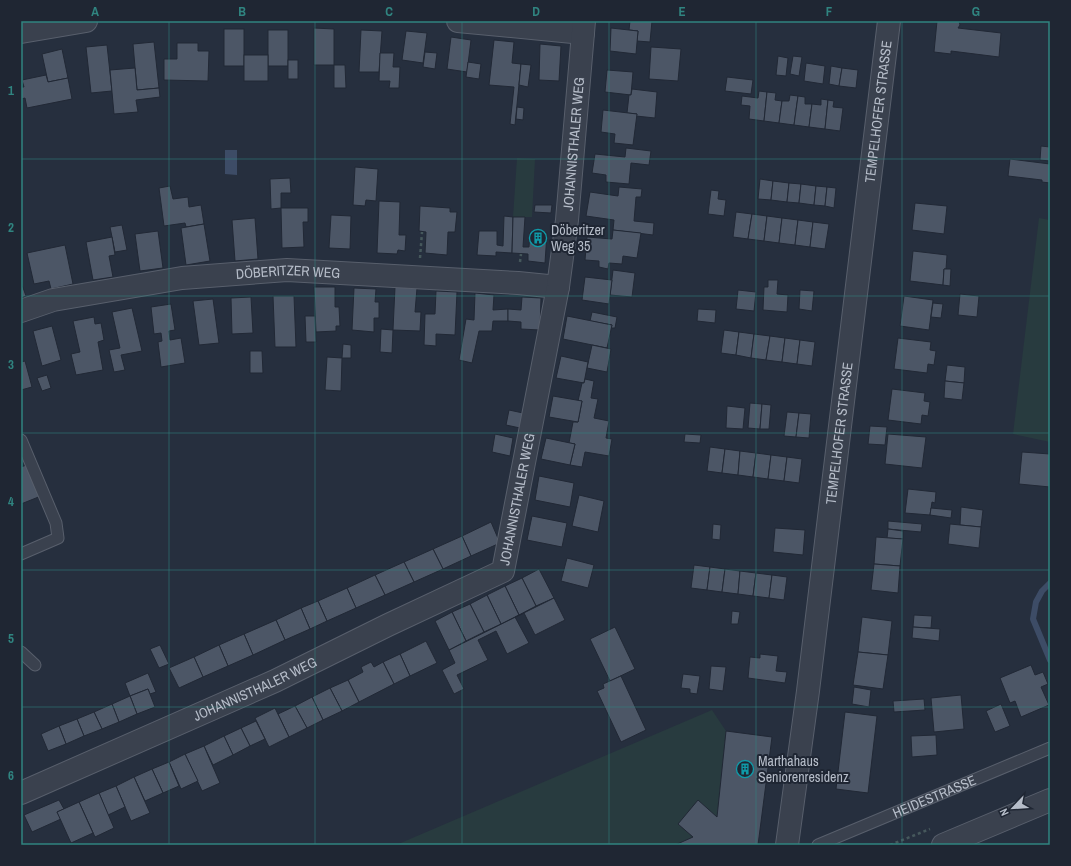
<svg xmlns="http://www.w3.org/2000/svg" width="1071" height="866" font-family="'Archivo Narrow',sans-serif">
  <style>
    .green { fill: #283b3f }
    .water { fill: #3d4c66 }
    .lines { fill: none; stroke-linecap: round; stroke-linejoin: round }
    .stream { stroke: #3d4c66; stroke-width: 6 }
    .building { fill: #4c5666; stroke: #212835 }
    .service-casing { stroke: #585f6c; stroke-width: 13 }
    .minor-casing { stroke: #585f6c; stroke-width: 24 }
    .tertiary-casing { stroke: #585f6c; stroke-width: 24 }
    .path { stroke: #46585c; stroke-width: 2.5; stroke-dasharray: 3 3; stroke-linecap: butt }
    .service { stroke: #3a414e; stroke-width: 11 }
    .minor { stroke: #3a414e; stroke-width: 22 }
    .tertiary { stroke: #3a414e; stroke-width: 22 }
    .grid { fill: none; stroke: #308480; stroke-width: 1; stroke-opacity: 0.55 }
    .labels { text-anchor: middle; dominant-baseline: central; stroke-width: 4; stroke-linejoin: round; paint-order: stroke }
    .street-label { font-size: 14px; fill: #b6bdc9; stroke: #1f2633 }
    .poi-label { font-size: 14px; fill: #b6bdc9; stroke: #1f2633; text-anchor: start }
    .neatline { fill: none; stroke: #308480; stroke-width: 1.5 }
    .grid-label { font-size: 13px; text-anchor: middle; font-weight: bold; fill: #308480 }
  </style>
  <rect width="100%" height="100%" fill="#262f3e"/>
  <g class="green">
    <polygon points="517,158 535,159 532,217 513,217"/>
    <polygon points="1039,218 1050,220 1050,442 1013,434"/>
    <polygon points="712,710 726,731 717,817 697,801 678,824 693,837 675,845 396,845"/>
  </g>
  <polygon class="water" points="225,150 237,150 237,175 225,174"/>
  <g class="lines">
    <polyline class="stream" points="1050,583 1042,591 1036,602 1033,619 1050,660"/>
  </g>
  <g class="building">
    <polygon points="630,21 652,21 650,42 637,41 638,31 629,30"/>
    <polygon points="937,21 959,21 960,25 958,28 1001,33 999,57 951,51 951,54 934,52"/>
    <polygon points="314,28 334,29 334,65 314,65"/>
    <polygon points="611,28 638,31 636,54 610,51"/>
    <rect x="224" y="29" width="20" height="37"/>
    <rect x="268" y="30" width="20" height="36"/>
    <polygon points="361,30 382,31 379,72 359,72"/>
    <polygon points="406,31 427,33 423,63 402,60"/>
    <polygon points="451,37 471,40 467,72 447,69"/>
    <polygon points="494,40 514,42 512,63 521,64 515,125 510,124 514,87 489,85"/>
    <polygon points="154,42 159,88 137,90 133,44"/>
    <polygon points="177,43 198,43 198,51 209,51 208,81 164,80 164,59 177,59"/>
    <polygon points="540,44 561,46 559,81 539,80"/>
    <polygon points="107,45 112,91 91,93 86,47"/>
    <polygon points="651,47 681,49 678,81 649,79"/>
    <polygon points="62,49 68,78 48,82 42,54"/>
    <polygon points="425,52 437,53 435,69 423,67"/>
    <polygon points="380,53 394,53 393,67 400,67 399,88 389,88 390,81 379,81"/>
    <rect x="244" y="55" width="24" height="26"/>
    <polygon points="778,56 788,58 786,76 776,75"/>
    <polygon points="793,56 802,57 799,76 790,74"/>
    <rect x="288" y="60" width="10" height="19"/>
    <polygon points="468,62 481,64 479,79 466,77"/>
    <polygon points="806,63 825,66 823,84 804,81"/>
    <polygon points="521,64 531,65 528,87 519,85"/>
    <polygon points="334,65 345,65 346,88 334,88"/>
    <polygon points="831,66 842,68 839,86 829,84"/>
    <polygon points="135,68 137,90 159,88 160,97 136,100 138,112 114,114 110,70"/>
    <polygon points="842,68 858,70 856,88 839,86"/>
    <polygon points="607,70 633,72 631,95 605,92"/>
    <polygon points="46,75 48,82 68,78 72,99 27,108 25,98 21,99 21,87 24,87 22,80"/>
    <polygon points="727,77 753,80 751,94 725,91"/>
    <polygon points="632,89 657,92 655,118 636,116 637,114 627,113 629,95 631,95"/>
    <polygon points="759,91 767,92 764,121 749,119 750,106 741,105 742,96 758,98"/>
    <polygon points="767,92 776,93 775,100 782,101 779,123 764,121"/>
    <polygon points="790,95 798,96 794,125 779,123 782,101 789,101"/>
    <polygon points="798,96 805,97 805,104 812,104 809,127 794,125"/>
    <polygon points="821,99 828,100 825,129 809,127 812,104 821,105"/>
    <polygon points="828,100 834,101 833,107 843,108 840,131 825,129"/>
    <polygon points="517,107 524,108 523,120 516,119"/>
    <polygon points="603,110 637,114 633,145 614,143 615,134 601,132"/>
    <polygon points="1041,146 1050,147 1050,161 1040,160"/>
    <polygon points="626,148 651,151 649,165 631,163 629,184 606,182 606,175 592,173 595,154 625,157"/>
    <polygon points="1010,159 1050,164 1050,183 1042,182 1042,180 1008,176"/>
    <polygon points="355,167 378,169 376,201 366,200 365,206 353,205"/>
    <polygon points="290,178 291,193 281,193 281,208 271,209 270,179"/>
    <polygon points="760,179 773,181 771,200 758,199"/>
    <polygon points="773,181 789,183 787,202 771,200"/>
    <polygon points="789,183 801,184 799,203 787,202"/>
    <polygon points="801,184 816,186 814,205 799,203"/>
    <polygon points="170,186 173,199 188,197 189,207 201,205 204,224 186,227 185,223 164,226 159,188"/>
    <polygon points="816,186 827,187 825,206 814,205"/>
    <polygon points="619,187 642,189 641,197 636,197 634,221 654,223 653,235 613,230 614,220 586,216 590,192 618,196"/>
    <polygon points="827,187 836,188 834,208 825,206"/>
    <polygon points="711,190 719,191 718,199 726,200 724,216 708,214"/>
    <polygon points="379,201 400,202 399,235 406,235 405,251 398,250 397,254 377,253"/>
    <polygon points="915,203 947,206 944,234 912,230"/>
    <polygon points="535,205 552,205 551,213 534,212"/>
    <polygon points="420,206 450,208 450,212 457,212 455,232 448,232 447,255 425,253 426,232 419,231"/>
    <polygon points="281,208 308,208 308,222 303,222 304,247 282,248"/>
    <polygon points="736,212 752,214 748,239 733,237"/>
    <polygon points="752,214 767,216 764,241 748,239"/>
    <polygon points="331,215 351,216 350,249 329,248"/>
    <polygon points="504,216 513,217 512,253 496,252 496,256 477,255 479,231 497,231 497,245 503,246"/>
    <polygon points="767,216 782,218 779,243 764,241"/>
    <polygon points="513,217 525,217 523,247 529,247 530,232 547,233 545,263 528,261 528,254 512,253"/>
    <polygon points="255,218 258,259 235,261 232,220"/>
    <polygon points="782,218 798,220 795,245 779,243"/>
    <polygon points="798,220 813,222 810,247 795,245"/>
    <polygon points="813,222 829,224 825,249 810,247"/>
    <polygon points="204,224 210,261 186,265 181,228"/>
    <polygon points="122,225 127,250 115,252 110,227"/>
    <polygon points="613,230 641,233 637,258 623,256 622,264 609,263 608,269 599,267 599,261 585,260 587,237 612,239"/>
    <polygon points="158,231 163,268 140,271 135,234"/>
    <polygon points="112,237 115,255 109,256 113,277 93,280 86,242"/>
    <polygon points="65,245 73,284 51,289 49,281 34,284 27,253"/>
    <polygon points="913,251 947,255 946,269 944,269 943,285 910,281"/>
    <polygon points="944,269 951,269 950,286 943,285"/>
    <polygon points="613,270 635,273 632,297 610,295"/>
    <polygon points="585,277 612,280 609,304 582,300"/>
    <polygon points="768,280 778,280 777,294 788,295 787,312 763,310 764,287 768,287"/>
    <polygon points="21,282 26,296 21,298"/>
    <polygon points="314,287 335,287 335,307 339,307 340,326 336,326 336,331 316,332"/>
    <polygon points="395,287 417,288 415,312 421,312 420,331 393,330"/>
    <polygon points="354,288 376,289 375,302 379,302 379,318 374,318 374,332 352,330"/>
    <polygon points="738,290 756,292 754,311 736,309"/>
    <polygon points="800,290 814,291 812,311 799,309"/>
    <polygon points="436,291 457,292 455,335 436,334 436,346 424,345 425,314 435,314"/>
    <polygon points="475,293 494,295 493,310 508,309 508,321 493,321 492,331 479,331 472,363 459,360 466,319 474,320"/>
    <polygon points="960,294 979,296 977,317 958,315"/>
    <polygon points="273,296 294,296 296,347 275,347"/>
    <polygon points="904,296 933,300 929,330 900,326"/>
    <polygon points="251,297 253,333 232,334 231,298"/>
    <polygon points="522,297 541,298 540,330 521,329 521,322 508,321 508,309 521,310"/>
    <polygon points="213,299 219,343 199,345 193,301"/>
    <polygon points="933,303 943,304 941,318 931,317"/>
    <polygon points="171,304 175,330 169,331 170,340 181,338 185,363 161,367 158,342 162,341 161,333 154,334 151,307"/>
    <polygon points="132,308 142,351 121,355 125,370 114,372 109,350 120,348 112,312"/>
    <polygon points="698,309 716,310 715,323 697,321"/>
    <polygon points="592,312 617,317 615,328 611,328 612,325 590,321"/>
    <polygon points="305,316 315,316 316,342 306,342"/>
    <polygon points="567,316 612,325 607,348 563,339"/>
    <polygon points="94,317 95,324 101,323 104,340 98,342 103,370 76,375 71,354 80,352 73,321"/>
    <polygon points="52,326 61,360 42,366 33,331"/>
    <polygon points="381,329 393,330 392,353 380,352"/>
    <polygon points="724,330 739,332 736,355 721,353"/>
    <polygon points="739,332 754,334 751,358 736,355"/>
    <polygon points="754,334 770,336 766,360 751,358"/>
    <polygon points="770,336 785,338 782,362 766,360"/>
    <polygon points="785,338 800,340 797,364 782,362"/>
    <polygon points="898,338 931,342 930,350 936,351 934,365 928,364 927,373 894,369"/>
    <polygon points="800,340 815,342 812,366 797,364"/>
    <polygon points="343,344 351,345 351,358 342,358"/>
    <polygon points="592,345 611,349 607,372 587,368"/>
    <polygon points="250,351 262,351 263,373 250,373"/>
    <polygon points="561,356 588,362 584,383 556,378"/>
    <polygon points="327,357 342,358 341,391 325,390"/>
    <polygon points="25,361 32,387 21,390 21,362"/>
    <polygon points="947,365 965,367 964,383 945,381"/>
    <polygon points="47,375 51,388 42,391 37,378"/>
    <polygon points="585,379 594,381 591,398 598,399 594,418 609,421 606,438 612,439 609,456 585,452 582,467 570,465 575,444 569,443 573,422 578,422 582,401 578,401 582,383 584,383"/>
    <polygon points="945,381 964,383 962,400 944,398"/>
    <polygon points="892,389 925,393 924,401 930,402 928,416 922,415 921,424 888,420"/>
    <polygon points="553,396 582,401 578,422 549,417"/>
    <polygon points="750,403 762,404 760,429 748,428"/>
    <polygon points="762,404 771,405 769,429 760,429"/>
    <polygon points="727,406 745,408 743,429 726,428"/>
    <polygon points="509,410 523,413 520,428 506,425"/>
    <polygon points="787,412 799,413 796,437 784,436"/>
    <polygon points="799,413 811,414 809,438 796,437"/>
    <polygon points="870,426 887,427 885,445 868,444"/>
    <polygon points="495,434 513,438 510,456 492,452"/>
    <polygon points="685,434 701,435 700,443 684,442"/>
    <polygon points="888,434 926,437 922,468 885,464"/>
    <polygon points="546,438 575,444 570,465 541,459"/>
    <polygon points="710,447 725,449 722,473 707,471"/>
    <polygon points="725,449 740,451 738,475 722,473"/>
    <polygon points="740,451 756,453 753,477 738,475"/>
    <polygon points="1022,452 1050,454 1050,487 1019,484"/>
    <polygon points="756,453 771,455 768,479 753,477"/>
    <polygon points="771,455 787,457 784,481 768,479"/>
    <polygon points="787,457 802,459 799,483 784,481"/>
    <polygon points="29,464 41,496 21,504 21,467"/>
    <polygon points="539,476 574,483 570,507 535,500"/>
    <polygon points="908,489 936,492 935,503 932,502 930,515 905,513"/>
    <polygon points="579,495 604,501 598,532 572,526"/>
    <polygon points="961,507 983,510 981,527 960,525"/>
    <polygon points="931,508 952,510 951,518 930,515"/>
    <polygon points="532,516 567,523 562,547 527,540"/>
    <polygon points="888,521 922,524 921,532 888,529"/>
    <polygon points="491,522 500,543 471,556 462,536"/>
    <polygon points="713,524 721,525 720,540 712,539"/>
    <polygon points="950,524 981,527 979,548 948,544"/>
    <polygon points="775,528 805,530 803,555 773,552"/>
    <polygon points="888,529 903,531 903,539 887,538"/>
    <polygon points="462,536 471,556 443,569 433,549"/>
    <polygon points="876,537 903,539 900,566 874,564"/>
    <polygon points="433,549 443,569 414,582 404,562"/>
    <polygon points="567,558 594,565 588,588 561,581"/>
    <polygon points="404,562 414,582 385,595 375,575"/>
    <polygon points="874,564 900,566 898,593 871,590"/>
    <polygon points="694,565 710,567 707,590 691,588"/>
    <polygon points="710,567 725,569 722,592 707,590"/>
    <polygon points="539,569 554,598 536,606 522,578"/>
    <polygon points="725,569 740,571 738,594 722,592"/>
    <polygon points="740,571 756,573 753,596 738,594"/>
    <polygon points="756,573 772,575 769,598 753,596"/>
    <polygon points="375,575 385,595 356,608 347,588"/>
    <polygon points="772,575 787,577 784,600 769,598"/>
    <polygon points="522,578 536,606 519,615 505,586"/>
    <polygon points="505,586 519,615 501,624 487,595"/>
    <polygon points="347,588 356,608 327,621 318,601"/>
    <polygon points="487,595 501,624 484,632 470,604"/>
    <polygon points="554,598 565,620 535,635 524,613 515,617 529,643 507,654 496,631 478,640 488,660 457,675 464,689 454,694 442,670 455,663 449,650"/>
    <polygon points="318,601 327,621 310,629 301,608"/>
    <polygon points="470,604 484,632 466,641 452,612"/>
    <polygon points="301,608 310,629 285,640 276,620"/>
    <polygon points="732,611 740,612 738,624 731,624"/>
    <polygon points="452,612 466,641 449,650 435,621"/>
    <polygon points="914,615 932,616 931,628 913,627"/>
    <polygon points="862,617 892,621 888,655 858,652"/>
    <polygon points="276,620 285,640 253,655 244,634"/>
    <polygon points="615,627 635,669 610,681 590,639"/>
    <polygon points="913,627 940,629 939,641 912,638"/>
    <polygon points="244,634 253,655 228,666 219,645"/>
    <polygon points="426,641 437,663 410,676 400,654"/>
    <polygon points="160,645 169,664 159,668 150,649"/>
    <polygon points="219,645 228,666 203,677 194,657"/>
    <polygon points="858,652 888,655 883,689 853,685"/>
    <polygon points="400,654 410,676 394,684 383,662"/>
    <polygon points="760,654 778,656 776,671 787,672 785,683 748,678 750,657 760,658"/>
    <polygon points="194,657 203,677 179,688 169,668"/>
    <polygon points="371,662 374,667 383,662 394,684 359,702 348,680 363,672 361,667"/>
    <polygon points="1031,665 1035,675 1043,672 1048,684 1041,687 1049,705 1021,717 1015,701 1010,703 1000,678"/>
    <polygon points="711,666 726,667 723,691 709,689"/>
    <polygon points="148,673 156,692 150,694 148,689 130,696 125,683"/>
    <polygon points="683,674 700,676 697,694 690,693 690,689 681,688"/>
    <polygon points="621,676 646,730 621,742 597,691 604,688 603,684"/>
    <polygon points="348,680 359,702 342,711 330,688"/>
    <polygon points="854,687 871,690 869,707 852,704"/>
    <polygon points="330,688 342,711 323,720 312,697"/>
    <polygon points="148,689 155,707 137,714 130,696"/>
    <polygon points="961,695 964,729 934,732 931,698"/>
    <polygon points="130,696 137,714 119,722 112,704"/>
    <polygon points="312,697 323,720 307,728 295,706"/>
    <polygon points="924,699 925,710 894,712 893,701"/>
    <polygon points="112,704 119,722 102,729 94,712"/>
    <polygon points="1001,704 1010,726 995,732 986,711"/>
    <polygon points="295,706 307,728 289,737 278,714"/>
    <polygon points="275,708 289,737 269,747 255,718"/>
    <polygon points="94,712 102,729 84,736 77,719"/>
    <polygon points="845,712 877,716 868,793 836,789"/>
    <polygon points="77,719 84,736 66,744 59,726"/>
    <polygon points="256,721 265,739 250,746 241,728"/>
    <polygon points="59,726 66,744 48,751 41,734"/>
    <polygon points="241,728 250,746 233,755 224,736"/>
    <polygon points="726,731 772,737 758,845 675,845 693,837 678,824 698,800 717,817"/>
    <polygon points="936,735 937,755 912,757 911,736"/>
    <polygon points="224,736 233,755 213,765 204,746"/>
    <polygon points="204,746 220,783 202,791 185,754"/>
    <polygon points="185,754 198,781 181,789 169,762"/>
    <polygon points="169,762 179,786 163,793 152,769"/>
    <polygon points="152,769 163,793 145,801 134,777"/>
    <polygon points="134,777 150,813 131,821 116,786"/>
    <polygon points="116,786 125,807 108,815 99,793"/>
    <polygon points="99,793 114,828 95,837 79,802"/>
    <polygon points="59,800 64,809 57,812 61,819 32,832 24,815"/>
    <polygon points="79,802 93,833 71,843 57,812"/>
  </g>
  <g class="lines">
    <g class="service-casing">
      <g id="service">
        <polyline points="21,440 56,523 58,538 21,554"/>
        <polyline points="21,652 35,665"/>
        <path id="s1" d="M818,845L1050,748"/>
      </g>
    </g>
    <g class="minor-casing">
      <g id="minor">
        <polyline points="458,21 583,33"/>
        <polyline points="21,32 86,21"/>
        <path id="s2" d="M21,311L53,300L182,278L287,270L518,283L558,287"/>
        <path id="s3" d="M21,793L275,681L388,625L503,571L558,287L567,220L584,21"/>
        <path id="s4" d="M787,845L808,691L889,21"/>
      </g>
    </g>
    <g class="tertiary-casing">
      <polyline id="tertiary" points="943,845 1050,800"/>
    </g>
    <g class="path">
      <polyline points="420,258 422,232"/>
      <polyline points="520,262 521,254"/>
      <polyline points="890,845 930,829"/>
    </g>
    <use href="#service" class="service"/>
    <use href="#minor" class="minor"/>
    <use href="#tertiary" class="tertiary"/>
  </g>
  <path class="grid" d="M169,21V845M315,21V845M462,21V845M609,21V845M756,21V845M902,21V845M21,159H1050M21,296H1050M21,433H1050M21,570H1050M21,707H1050"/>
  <defs>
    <g id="building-ring" transform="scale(0.9)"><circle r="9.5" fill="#1f2633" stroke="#0f9aa8" stroke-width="1.5"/><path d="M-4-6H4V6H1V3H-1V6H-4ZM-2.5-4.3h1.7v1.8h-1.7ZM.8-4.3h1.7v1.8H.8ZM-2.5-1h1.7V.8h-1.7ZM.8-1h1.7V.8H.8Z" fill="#0f9aa8"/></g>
  </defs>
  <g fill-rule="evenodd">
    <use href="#building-ring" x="538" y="238"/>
    <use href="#building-ring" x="745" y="769"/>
  </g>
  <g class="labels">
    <g class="street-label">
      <text stroke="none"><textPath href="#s4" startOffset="739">TEMPELHOFER STRASSE</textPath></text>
      <text stroke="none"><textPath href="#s3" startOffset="964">JOHANNISTHALER WEG</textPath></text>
      <text stroke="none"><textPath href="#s2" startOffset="271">DÖBERITZER WEG</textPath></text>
      <text stroke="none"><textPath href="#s4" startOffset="415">TEMPELHOFER STRASSE</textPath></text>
      <text stroke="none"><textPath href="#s3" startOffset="604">JOHANNISTHALER WEG</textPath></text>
      <text stroke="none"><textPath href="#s3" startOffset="256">JOHANNISTHALER WEG</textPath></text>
      <text stroke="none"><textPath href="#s1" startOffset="126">HEIDESTRASSE</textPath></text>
    </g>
    <g class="poi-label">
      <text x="551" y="230">Döberitzer<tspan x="551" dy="16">Weg 35</tspan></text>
      <text x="758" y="761">Marthahaus<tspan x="758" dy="16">Seniorenresidenz</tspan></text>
    </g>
  </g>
  <rect width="1071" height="866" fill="none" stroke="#1f2633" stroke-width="44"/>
  <g transform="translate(1013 808) rotate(245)" stroke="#1f2633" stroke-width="3" paint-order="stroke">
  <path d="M0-3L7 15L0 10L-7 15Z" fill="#b6bdc9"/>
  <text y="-6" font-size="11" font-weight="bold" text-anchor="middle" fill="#b6bdc9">N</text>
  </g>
  <rect x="22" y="22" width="1027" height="822" class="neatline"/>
  <g class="grid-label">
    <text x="95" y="16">A</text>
    <text x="242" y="16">B</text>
    <text x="389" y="16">C</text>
    <text x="536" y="16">D</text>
    <text x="682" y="16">E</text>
    <text x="829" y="16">F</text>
    <text x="976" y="16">G</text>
    <text x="11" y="95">1</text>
    <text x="11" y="232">2</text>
    <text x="11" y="369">3</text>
    <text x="11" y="506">4</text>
    <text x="11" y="643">5</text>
    <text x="11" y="780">6</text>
  </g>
</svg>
